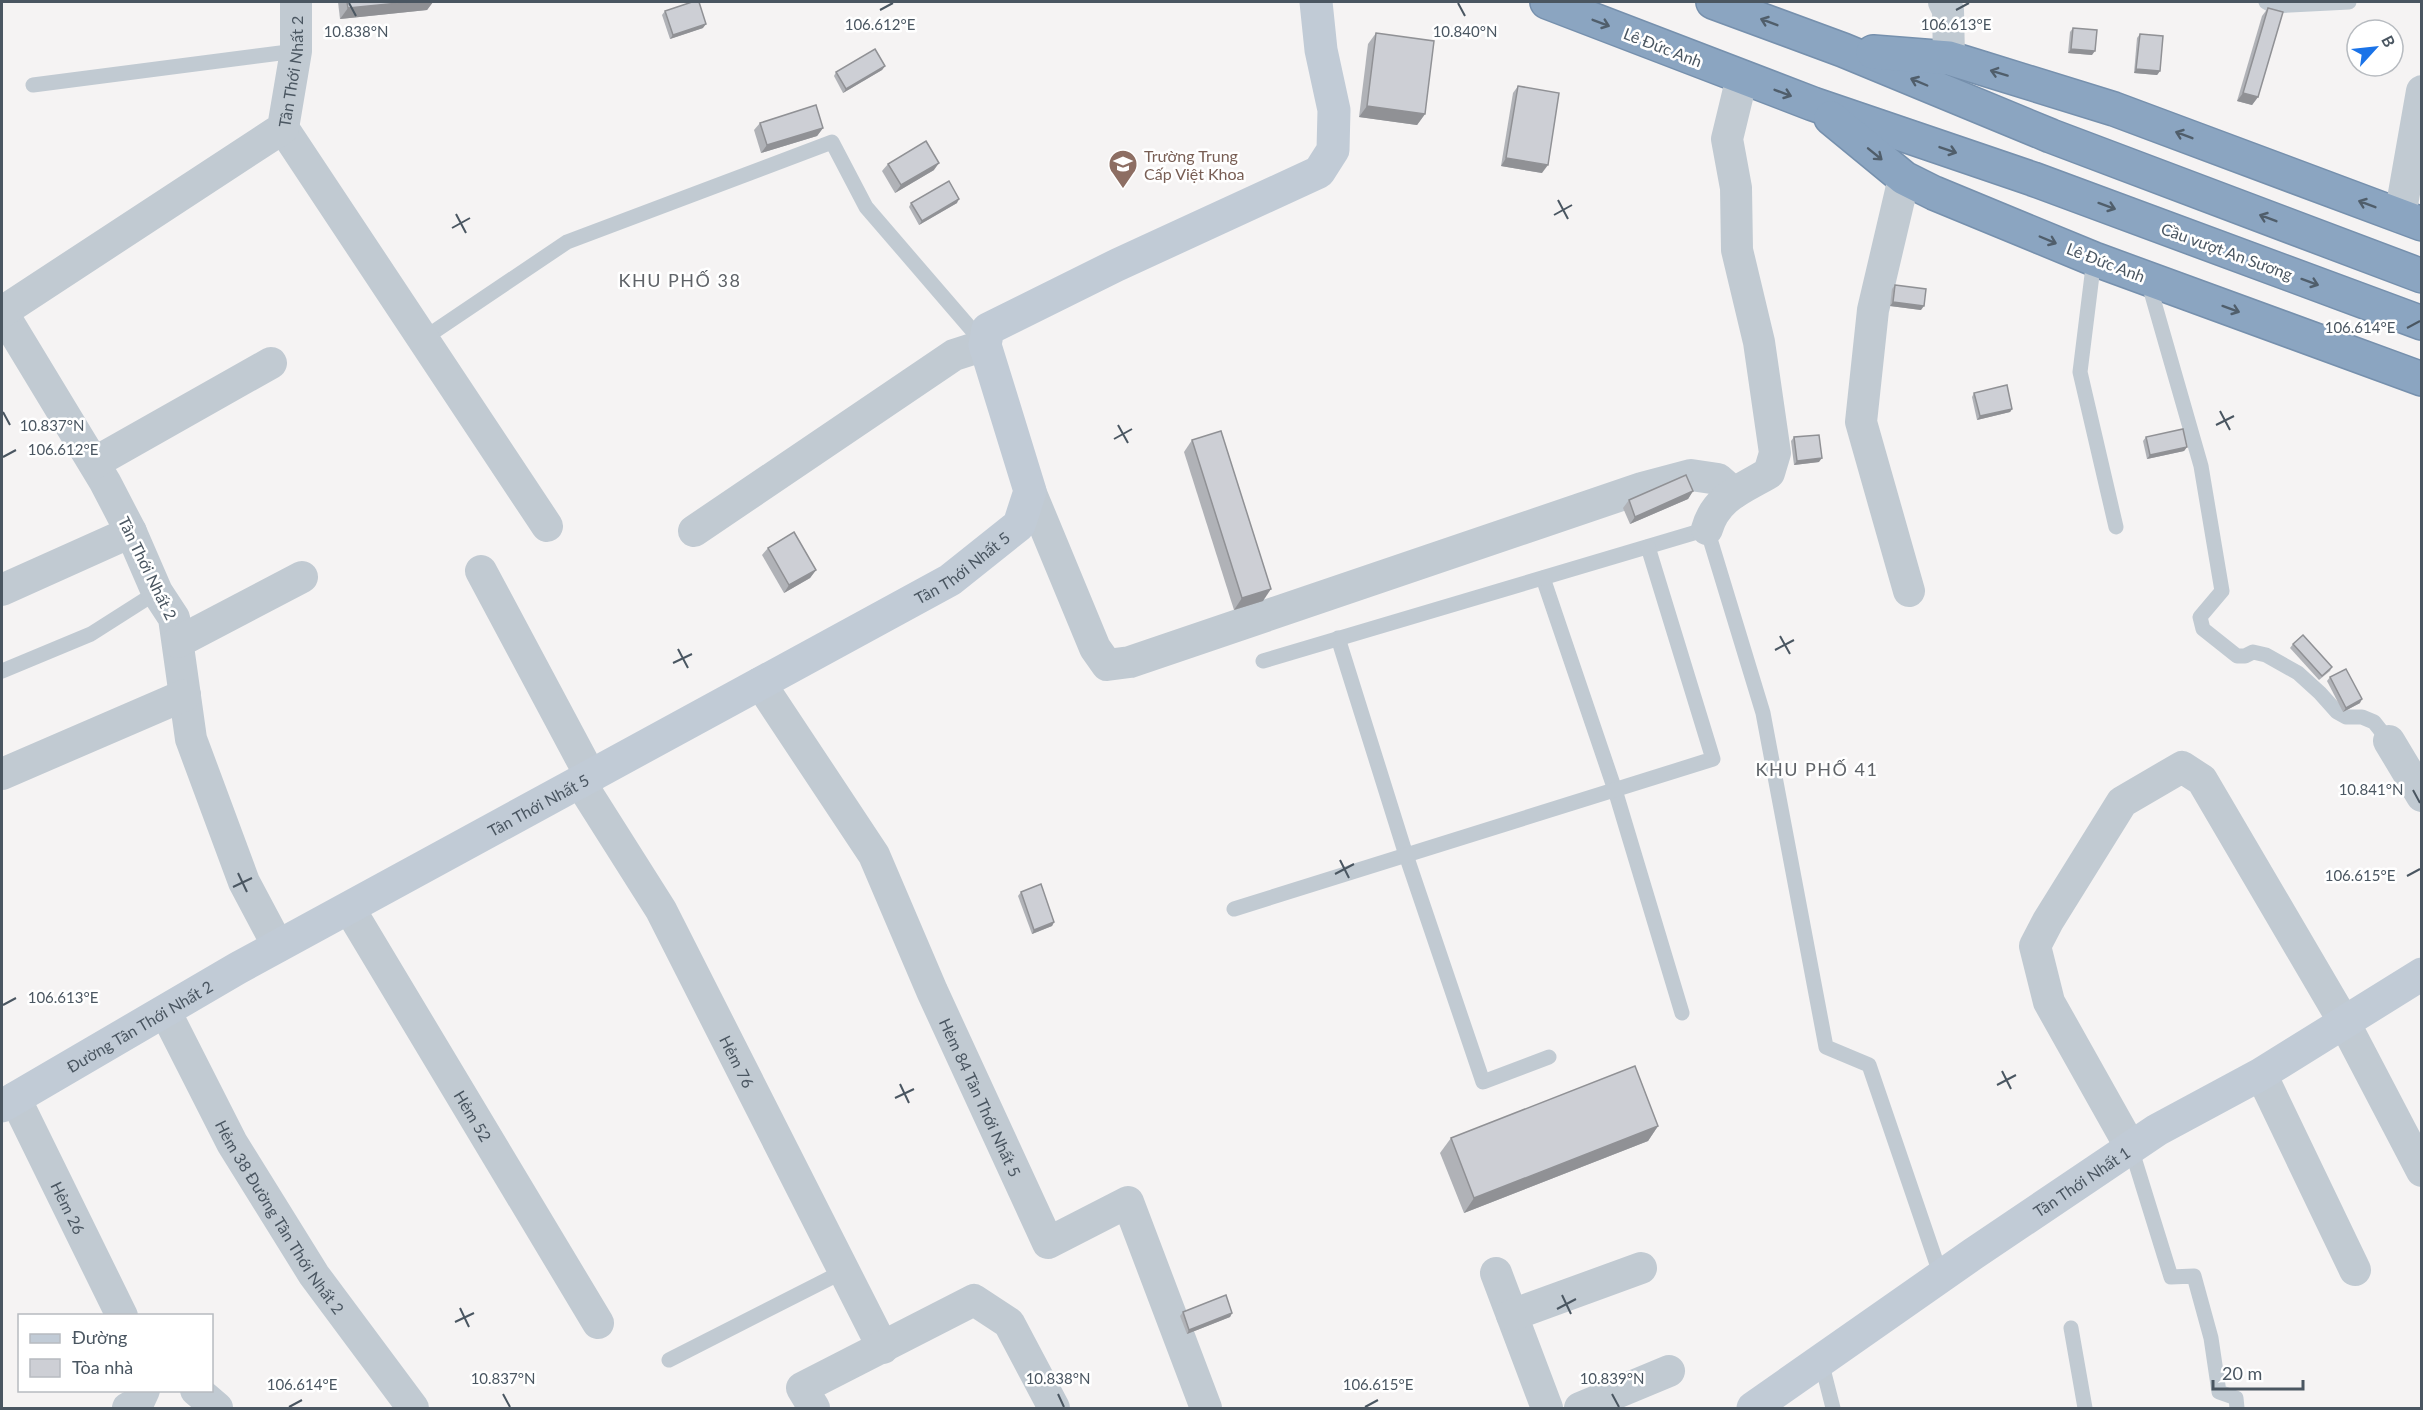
<svg xmlns="http://www.w3.org/2000/svg" width="2423" height="1410" font-family="Lato,sans-serif">
  <style>
    .lines { fill: none; stroke-linecap: round; stroke-linejoin: round }
    .highway-casing { stroke: #7690ad; stroke-width: 36 }
    .lane { stroke: #c1cad2; stroke-width: 15 }
    .street { stroke: #c1cad2; stroke-width: 32 }
    .secondary { stroke: #c1cbd6; stroke-width: 33 }
    .highway { stroke: #8ba5c1; stroke-width: 33 }
    .wall { fill: #b0b2b7 }
    .shaded-wall { fill: #909195 }
    .building { fill: #cdcfd5; stroke: #909195; stroke-width: 1.5 }
    .oneway { stroke: #505e6b }
    .ticks { fill: none; stroke: #4a5661; stroke-width: 2 }
    .labels { text-anchor: middle; dominant-baseline: central; stroke-width: 5; stroke-linejoin: round; paint-order: stroke }
    .street-label { font-size: 16px; fill: #4a5661; stroke: #fff }
    .education-label { font-size: 16px; fill: #785e54; stroke: #fff; text-anchor: start }
    .neighbourhood-label { font-size: 18px; letter-spacing: 1.5px; fill: #5f6368; stroke: #fff }
    .ticks-label { font-size: 15px; text-anchor: middle; fill: #4a5661; stroke: #fff; stroke-width: 5; stroke-linejoin: round; paint-order: stroke }
  </style>
  <rect width="100%" height="100%" fill="#f5f3f3"/>
  <g class="lines">
    <g class="highway-casing">
      <g id="highway">
        <polyline points="1547,2 1813,104 2033,179 2422,323"/>
        <polyline points="1713,2 1843,50 2051,136 2422,276"/>
        <polyline points="1873,52 1949,58 1975,66 2114,109 2422,224"/>
        <polyline points="1831,118 1904,178 1934,193 2094,259 2422,379"/>
      </g>
    </g>
    <g class="lane">
      <polyline points="2266,2 2273,6 2349,2"/>
      <polyline points="33,85 296,51"/>
      <polyline points="2094,259 2080,372 2116,527"/>
      <polyline points="2148,281 2201,466 2222,591 2200,617 2203,629 2237,656 2245,656 2253,652 2266,655 2298,673 2320,693 2337,712 2346,717 2362,717 2374,722 2389,741"/>
      <polyline points="423,339 567,242 832,142 866,207 984,344"/>
      <polyline points="1543,578 1615,790 1682,1013"/>
      <polyline points="1338,638 1406,855 1483,1082 1549,1057"/>
      <polyline points="1263,661 1707,529 1763,713 1826,1047 1869,1065 1941,1276"/>
      <polyline points="2,671 91,634 157,592"/>
      <polyline points="1234,909 1713,759 1648,547"/>
      <polyline points="2131,1148 2171,1277 2194,1276 2211,1338 2219,1392 2236,1398 2237,1408"/>
      <polyline points="2071,1328 2085,1408"/>
      <polyline points="669,1360 844,1271"/>
      <polyline points="1821,1361 1833,1408"/>
    </g>
    <g class="street">
      <polyline points="1944,2 1948,10 1949,58"/>
      <polyline points="283,128 547,526"/>
      <polyline points="1904,178 1873,310 1861,422 1909,591"/>
      <polyline points="2400,216 2422,91"/>
      <polyline points="2,312 105,482 131,532 157,592 174,618 191,739 244,882 278,946"/>
      <path id="s1" d="M2,312L283,128L296,51V2"/>
      <polyline points="94,463 271,363"/>
      <polyline points="1030,491 1095,648 1107,665 1130,662 1642,488 1691,475 1718,479 1734,493"/>
      <path d="M1707,529C1716,497 1742,489 1769,473L1775,453L1759,342L1737,250L1736,188L1727,139L1742,77"/>
      <polyline points="694,531 954,355 985,345"/>
      <polyline points="481,571 591,777"/>
      <polyline points="2,590 131,532"/>
      <polyline points="178,642 302,577"/>
      <path id="s2" d="M760,683L874,855L932,991L1048,1243L1128,1202L1206,1408"/>
      <polyline points="2389,741 2422,796"/>
      <polyline points="2,774 185,695"/>
      <path id="s3" d="M580,782L661,910L883,1348"/>
      <path id="s4" d="M349,908L598,1323"/>
      <path id="s5" d="M165,1011L232,1143L314,1275L413,1408"/>
      <polyline points="2261,1074 2355,1270"/>
      <path id="s6" d="M15,1098L122,1316"/>
      <polyline points="2131,1148 2049,1002 2035,946 2048,921 2122,802 2182,767 2202,780 2344,1022 2422,1171"/>
      <polyline points="1496,1273 1547,1408"/>
      <polyline points="1512,1315 1641,1268"/>
      <polyline points="196,1390 217,1408"/>
      <polyline points="128,1408 138,1403 144,1390"/>
      <polyline points="814,1408 802,1388 974,1300 1009,1323 1054,1408"/>
      <polyline points="1580,1408 1669,1371"/>
    </g>
    <g class="secondary">
      <path id="s7" d="M2,1106L238,968L950,580L1019,525L1030,491L985,345L988,329L1117,265L1319,172L1333,150L1334,110L1321,50L1316,2"/>
      <path id="s8" d="M1753,1408L1973,1254L2157,1130L2261,1074L2422,974"/>
    </g>
    <use href="#highway" class="highway"/>
  </g>
  <g class="wall">
    <polygon points="338,2 433,2 427,10 340,19"/>
    <polygon points="2268,8 2258,97 2252,105 2237,101 2262,16"/>
    <polygon points="665,11 703,28 670,39 662,15"/>
    <polygon points="2073,28 2092,55 2068,53 2070,32"/>
    <polygon points="1376,33 1425,114 1417,125 1359,117 1368,44"/>
    <polygon points="2140,34 2160,71 2157,75 2134,73 2137,38"/>
    <polygon points="885,66 882,70 843,93 834,76 836,72"/>
    <polygon points="1518,86 1542,173 1501,166 1513,93"/>
    <polygon points="760,123 823,128 817,136 761,153 754,130"/>
    <polygon points="888,164 934,170 895,193 882,171"/>
    <polygon points="911,203 957,203 919,225 909,207"/>
    <polygon points="1895,285 1921,310 1890,306 1892,289"/>
    <polygon points="1974,393 2012,409 2010,412 1977,420 1972,397"/>
    <polygon points="1794,437 1819,462 1794,465 1791,441"/>
    <polygon points="2146,437 2187,447 2184,451 2147,459 2143,441"/>
    <polygon points="1192,440 1263,601 1234,610 1184,452"/>
    <polygon points="1693,491 1688,499 1630,524 1623,508 1629,500"/>
    <polygon points="768,548 816,570 810,578 784,593 762,555"/>
    <polygon points="2293,644 2332,667 2330,671 2319,680 2290,648"/>
    <polygon points="2330,677 2360,703 2343,712 2327,681"/>
    <polygon points="1021,892 1054,922 1052,926 1032,934 1018,896"/>
    <polygon points="1658,1126 1648,1141 1464,1213 1440,1153 1451,1138"/>
    <polygon points="1183,1312 1232,1313 1230,1317 1187,1334 1180,1316"/>
  </g>
  <g class="shaded-wall">
    <polygon points="409,2 433,2 427,10 340,19 348,8"/>
    <polygon points="706,24 703,28 670,39 673,35"/>
    <polygon points="2071,49 2095,51 2092,55 2068,53"/>
    <polygon points="885,66 882,70 843,93 846,89"/>
    <polygon points="2136,69 2160,71 2157,75 2134,73"/>
    <polygon points="2243,93 2258,97 2252,105 2237,101"/>
    <polygon points="1367,106 1425,114 1417,125 1359,117"/>
    <polygon points="823,128 817,136 761,153 767,145"/>
    <polygon points="1506,158 1548,165 1542,173 1501,166"/>
    <polygon points="939,163 934,170 895,193 901,185"/>
    <polygon points="959,199 957,203 919,225 922,221"/>
    <polygon points="1893,302 1924,306 1921,310 1890,306"/>
    <polygon points="2012,409 2010,412 1977,420 1980,416"/>
    <polygon points="2187,447 2184,451 2147,459 2150,455"/>
    <polygon points="1822,458 1819,462 1794,465 1797,461"/>
    <polygon points="1693,491 1688,499 1630,524 1635,517"/>
    <polygon points="816,570 810,578 784,593 789,585"/>
    <polygon points="1271,589 1263,601 1234,610 1242,598"/>
    <polygon points="2362,699 2360,703 2343,712 2346,708"/>
    <polygon points="1054,922 1052,926 1032,934 1034,930"/>
    <polygon points="1658,1126 1648,1141 1464,1213 1474,1198"/>
    <polygon points="1232,1313 1230,1317 1187,1334 1189,1330"/>
  </g>
  <g class="building">
    <polygon points="347,2 409,2 348,8"/>
    <polygon points="692,2 699,2 706,24 673,35 665,11"/>
    <polygon points="2268,8 2283,12 2258,97 2243,93"/>
    <polygon points="2073,28 2097,30 2095,51 2071,49"/>
    <polygon points="1376,33 1434,41 1425,114 1367,106"/>
    <polygon points="2140,34 2163,36 2160,71 2136,69"/>
    <polygon points="875,49 885,66 846,89 836,72"/>
    <polygon points="1518,86 1559,93 1548,165 1506,158"/>
    <polygon points="816,105 823,128 767,145 760,123"/>
    <polygon points="926,141 939,163 901,185 888,164"/>
    <polygon points="949,181 959,199 922,221 911,203"/>
    <polygon points="1895,285 1926,289 1924,306 1893,302"/>
    <polygon points="2007,385 2012,409 1980,416 1974,393"/>
    <polygon points="2183,429 2187,447 2150,455 2146,437"/>
    <polygon points="1221,431 1271,589 1242,598 1192,440"/>
    <polygon points="1819,435 1822,458 1797,461 1794,437"/>
    <polygon points="1686,475 1693,491 1635,517 1629,500"/>
    <polygon points="794,532 816,570 789,585 768,548"/>
    <polygon points="2303,635 2332,667 2322,676 2293,644"/>
    <polygon points="2346,669 2362,699 2346,708 2330,677"/>
    <polygon points="1041,884 1054,922 1034,930 1021,892"/>
    <polygon points="1635,1066 1658,1126 1474,1198 1451,1138"/>
    <polygon points="1226,1295 1232,1313 1189,1330 1183,1312"/>
  </g>
  <defs><path id="oneway-shaft" d="M-6 0H5M1.5-3L5.5 0L1.5 3" fill="none" stroke-width="1.6" stroke-linecap="round" stroke-linejoin="round" transform="scale(1.5)"/></defs>
  <g class="oneway">
    <use href="#oneway-shaft" transform="translate(1769 22) rotate(-159)"/>
    <use href="#oneway-shaft" transform="translate(1601 23) rotate(21)"/>
    <use href="#oneway-shaft" transform="translate(1999 73) rotate(-163)"/>
    <use href="#oneway-shaft" transform="translate(1919 82) rotate(-157)"/>
    <use href="#oneway-shaft" transform="translate(1783 93) rotate(21)"/>
    <use href="#oneway-shaft" transform="translate(2184 135) rotate(-159)"/>
    <use href="#oneway-shaft" transform="translate(1948 150) rotate(19)"/>
    <use href="#oneway-shaft" transform="translate(1875 154) rotate(39)"/>
    <use href="#oneway-shaft" transform="translate(2367 204) rotate(-159)"/>
    <use href="#oneway-shaft" transform="translate(2107 206) rotate(20)"/>
    <use href="#oneway-shaft" transform="translate(2268 218) rotate(-159)"/>
    <use href="#oneway-shaft" transform="translate(2048 240) rotate(23)"/>
    <use href="#oneway-shaft" transform="translate(2310 282) rotate(20)"/>
    <use href="#oneway-shaft" transform="translate(2231 309) rotate(20)"/>
  </g>
  <path class="ticks" d="M349,3L356,16M1458,3L1465,16M880,10L893,3M1956,10L1969,3M1558,200L1568,219M456,214L466,233M1554,215L1572,205M452,228L470,218M2407,328L2420,321M2220,411L2230,430M3,412L10,425M1118,425L1128,443M2216,425L2234,416M1114,439L1132,429M3,457L16,450M1780,636L1790,654M678,649L688,668M1775,650L1794,640M673,663L692,654M2413,790L2420,803M1340,860L1349,878M238,873L247,892M1335,874L1354,864M2407,876L2420,869M233,887L252,878M3,1005L16,998M2002,1071L2011,1089M900,1084L909,1103M1997,1085L2016,1075M895,1098L914,1089M1562,1295L1571,1314M460,1308L469,1327M1557,1309L1576,1299M455,1322L474,1313M503,1394L510,1407M1058,1394L1064,1407M1612,1394L1619,1407M289,1407L302,1400M1365,1407L1378,1400"/>
  <defs>
    <g id="school-pin" transform="scale(1.5)"><path d="M0 17L-7.5 6A9.5 9.5 0 1 1 7.5 6Z" fill="#8d6e63" stroke="#fff"/><path d="M0-5L7-2L0 1L-7-2ZM-4 1L0 2.5L4 1V4Q0 6-4 4Z" fill="#fff"/></g>
  </defs>
  <g fill-rule="evenodd">
    <use href="#school-pin" x="1123" y="164"/>
  </g>
  <g class="labels">
    <g class="street-label">
      <text transform="translate(1663 47) rotate(21)">Lê Đức Anh</text>
      <text stroke="none"><textPath href="#s1" startOffset="393">Tân Thới Nhất 2</textPath></text>
      <text transform="translate(2227 251) rotate(20)">Cầu vượt An Sương</text>
      <text transform="translate(2106 262) rotate(21)">Lê Đức Anh</text>
      <text stroke="none"><textPath href="#s7" startOffset="1101">Tân Thới Nhất 5</textPath></text>
      <text transform="translate(148 568) rotate(64)">Tân Thới Nhất 2</text>
      <text stroke="none"><textPath href="#s7" startOffset="615">Tân Thới Nhất 5</textPath></text>
      <text stroke="none"><textPath href="#s7" startOffset="159">Đường Tân Thới Nhất 2</textPath></text>
      <text stroke="none"><textPath href="#s3" startOffset="321">Hẻm 76</textPath></text>
      <text stroke="none"><textPath href="#s2" startOffset="471">Hẻm 84 Tân Thới Nhất 5</textPath></text>
      <text stroke="none"><textPath href="#s4" startOffset="242">Hẻm 52</textPath></text>
      <text stroke="none"><textPath href="#s8" startOffset="399">Tân Thới Nhất 1</textPath></text>
      <text stroke="none"><textPath href="#s6" startOffset="122">Hẻm 26</textPath></text>
      <text stroke="none"><textPath href="#s5" startOffset="236">Hẻm 38 Đường Tân Thới Nhất 2</textPath></text>
    </g>
    <g class="education-label">
      <text x="1144" y="155">Trường Trung<tspan x="1144" dy="18">Cấp Việt Khoa</tspan></text>
    </g>
    <g class="neighbourhood-label">
      <text x="680" y="280">KHU PHỐ 38</text>
      <text x="1817" y="769">KHU PHỐ 41</text>
    </g>
  </g>
  <g class="ticks-label">
    <text x="880" y="30">106.612°E</text>
    <text x="1956" y="30">106.613°E</text>
    <text x="356" y="37">10.838°N</text>
    <text x="1465" y="37">10.840°N</text>
    <text x="2360" y="333">106.614°E</text>
    <text x="52" y="431">10.837°N</text>
    <text x="63" y="455">106.612°E</text>
    <text x="2371" y="795">10.841°N</text>
    <text x="2360" y="881">106.615°E</text>
    <text x="63" y="1003">106.613°E</text>
    <text x="503" y="1384">10.837°N</text>
    <text x="1058" y="1384">10.838°N</text>
    <text x="1612" y="1384">10.839°N</text>
    <text x="302" y="1390">106.614°E</text>
    <text x="1378" y="1390">106.615°E</text>
  </g>
  <rect width="2423" height="1410" fill="none" stroke="#4a5661" stroke-width="6"/>
  <rect x="18" y="1314" width="195" height="78" fill="#ffffff" stroke="#b7bbc0" stroke-width="1.5"/>
  <rect x="30" y="1334" width="30" height="9" fill="#c1cbd6" stroke="#b7bbc0" stroke-width="1.5"/>
  <text x="72" y="1344" font-size="18" fill="#4a5661">Đường</text>
  <rect x="30" y="1359" width="30" height="18" fill="#cdcfd5" stroke="#b7bbc0" stroke-width="1.5"/>
  <text x="72" y="1374" font-size="18" fill="#4a5661">Tòa nhà</text>
  <g transform="translate(2375 48) rotate(63)"><circle r="28" fill="#ffffff" stroke="#b7bbc0" stroke-width="1.5"/>
  <path d="M0-4.5L10 22L0 15L-10 22Z" fill="#1a73e8"/>
  <text y="-9" font-size="16" font-weight="bold" text-anchor="middle" fill="#4a5661">B</text>
  </g>
  <path d="M2213 1380v9h90v-9" fill="none" stroke="#4a5661" stroke-width="3"/>
  <text x="2222" y="1380" font-size="18" fill="#4a5661" stroke="#ffffff" stroke-width="4.5" paint-order="stroke">20 m</text>
</svg>
